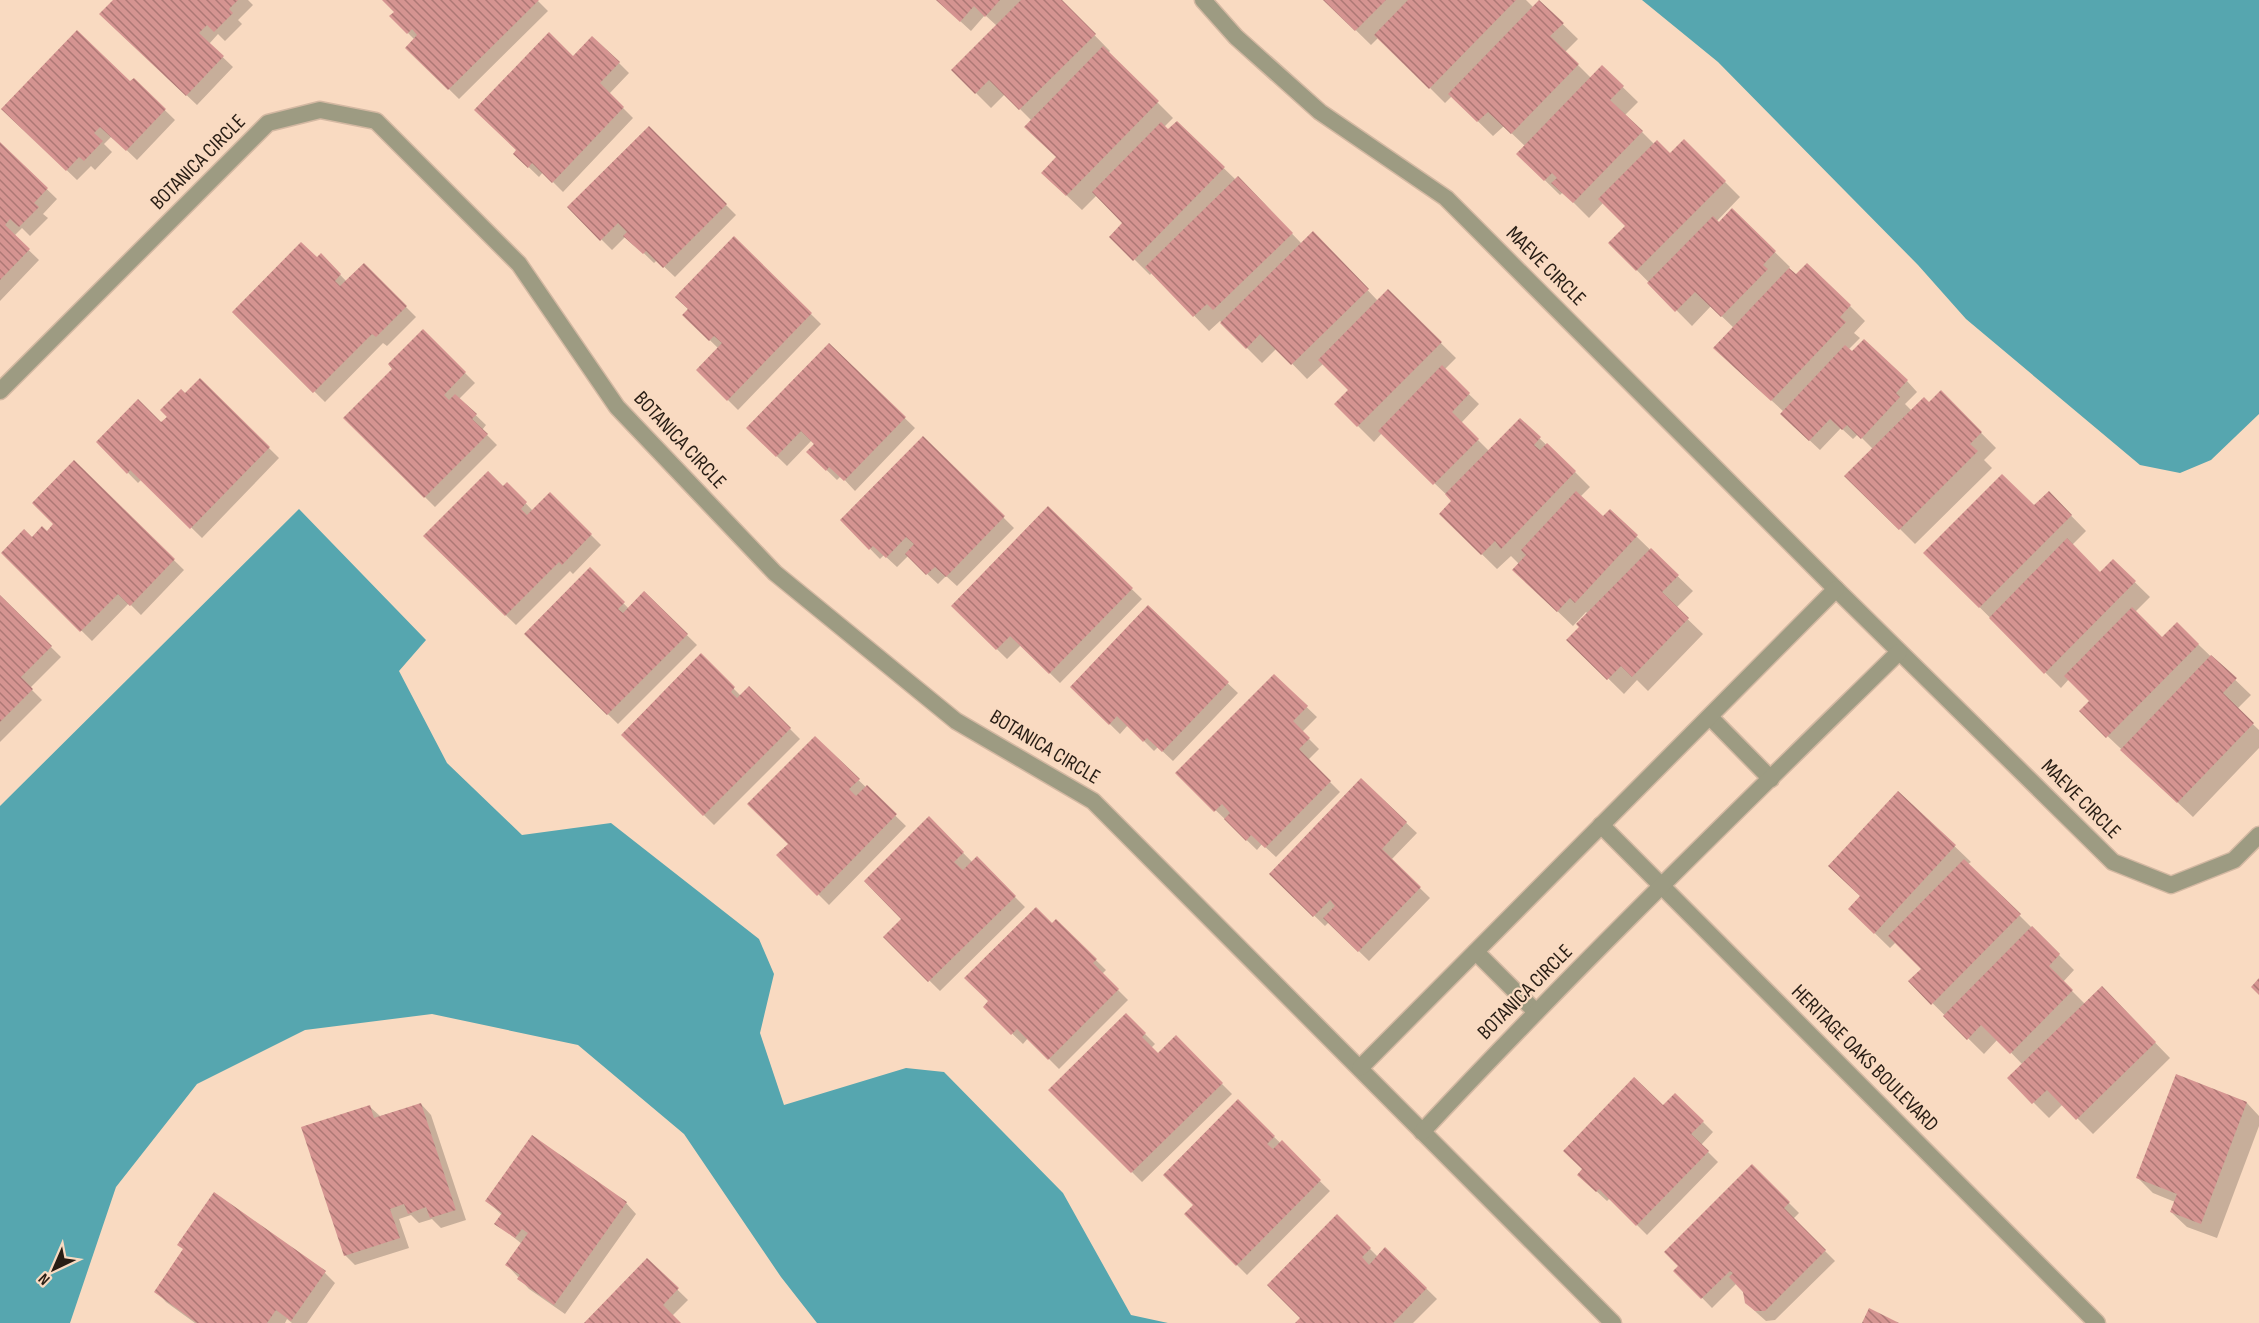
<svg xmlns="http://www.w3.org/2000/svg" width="2259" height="1323" font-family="'Sofia Sans Condensed',sans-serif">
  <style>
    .water { fill: #56a6af }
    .shadow { fill: #0003 }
    .building { fill: url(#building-back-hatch) }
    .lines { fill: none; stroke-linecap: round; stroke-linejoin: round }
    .minor-casing { stroke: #d3b8a2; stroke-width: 19 }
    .minor { stroke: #9d9b82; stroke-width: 16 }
    .labels { text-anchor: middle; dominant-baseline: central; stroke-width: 4.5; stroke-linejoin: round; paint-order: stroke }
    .street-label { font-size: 21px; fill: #281d14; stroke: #f9dac1 }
  </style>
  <defs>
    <pattern id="building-back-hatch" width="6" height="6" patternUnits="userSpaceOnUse" patternTransform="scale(1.5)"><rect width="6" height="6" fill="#d59491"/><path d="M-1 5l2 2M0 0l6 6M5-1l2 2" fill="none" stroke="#ad7875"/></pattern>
  </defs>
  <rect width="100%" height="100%" fill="#f9dac1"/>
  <g class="water">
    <polygon points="1642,0 2259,0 2259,414 2211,460 2180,473 2140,465 1966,319 1918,265 1718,62"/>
    <polygon points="299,509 426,640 399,671 447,763 522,835 611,823 759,939 774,974 760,1033 784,1105 906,1068 944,1072 1063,1193 1131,1315 1168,1323 817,1323 781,1277 684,1134 578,1045 432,1014 305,1030 197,1084 116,1187 70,1323 0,1323 0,806"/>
  </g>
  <g class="shadow">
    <polygon points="115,0 248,0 253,5 238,20 242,24 225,41 218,34 209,44 233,67 197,105 101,14"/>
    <polygon points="384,0 537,0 548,11 459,99 407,48 415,40 391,16 396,12"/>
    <polygon points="937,0 1060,0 1110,51 1108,53 1173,118 1164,127 1168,131 1177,123 1236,180 1238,178 1302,244 1313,233 1378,301 1388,291 1456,358 1444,370 1479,404 1461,423 1489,451 1520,420 1575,472 1590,487 1580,497 1603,518 1610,511 1693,591 1676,608 1703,634 1648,691 1637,680 1624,694 1569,640 1581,627 1588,614 1586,612 1573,626 1530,585 1519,564 1511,556 1497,569 1441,514 1453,501 1382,433 1374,442 1336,404 1350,390 1323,364 1307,379 1277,348 1262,363 1220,321 1209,331 1152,272 1150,275 1112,237 1125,223 1097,195 1082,210 1043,173 1058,157 1032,121 1005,94 991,108 953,70 997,26 985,15 971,31"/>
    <polygon points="1325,0 1526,0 1534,8 1540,2 1578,39 1565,52 1591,78 1602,67 1638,102 1625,115 1655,145 1670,155 1684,141 1740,197 1716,222 1719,224 1732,210 1790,267 1788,269 1796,276 1850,306 1865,321 1854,333 1860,338 1848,350 1852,353 1864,341 1907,381 1917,392 1905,404 1912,411 1929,404 1941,392 1996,448 1984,460 1992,468 1915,544 1847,476 1873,449 1858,434 1853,439 1841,428 1820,450 1792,424 1784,412 1731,363 1734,328 1711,306 1692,326 1610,243 1627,226 1604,202 1589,218 1563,192 1560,195 1518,154 1525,146 1504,126 1493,136 1452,96 1445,103 1379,37 1371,45"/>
    <polygon points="573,58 619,63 629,73 609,94 633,118 563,192 543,172 539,177 515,154"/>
    <polygon points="134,80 175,120 137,160 112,136 104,144 112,152 95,170 91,166 77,180 3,109 130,83"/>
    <polygon points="649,128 736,215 675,277 657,260 654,263 626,236 612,250 569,207"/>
    <polygon points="0,144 57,199 43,214 48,218 30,236 22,228 14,236 39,260 0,301"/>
    <polygon points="734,238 821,324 738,410 698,370 719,349 684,315"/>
    <polygon points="321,255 347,282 364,265 416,317 387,346 383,343 325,402 234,312"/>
    <polygon points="423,331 475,383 459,399 486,425 482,430 497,445 435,507 345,418 394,369"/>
    <polygon points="829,345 915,428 855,491 841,476 837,480 808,452 816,444 812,440 787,466 748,428"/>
    <polygon points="200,380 279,458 202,538 142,479 138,483 98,442 161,424"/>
    <polygon points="923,438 1014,528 957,586 946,576 938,584 908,556 897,567 884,555 880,559 842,520"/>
    <polygon points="74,462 184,570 141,615 129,603 92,641 3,553 47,533 55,524"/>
    <polygon points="507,484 533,511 550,494 601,545 573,574 570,571 516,625 425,536"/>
    <polygon points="2049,493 2086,531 2072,545 2100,574 2113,561 2150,597 2135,612 2162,639 2177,624 2251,695 2237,709 2259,730 2259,748 2193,817 2081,711 2091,701 2069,679 2061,688 1925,553 2034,507"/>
    <polygon points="1048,508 1142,599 1060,683 1021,645 1007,659 953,606"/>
    <polygon points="590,569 629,609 644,593 697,645 618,724 526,634"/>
    <polygon points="0,597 61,657 30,688 42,700 0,742"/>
    <polygon points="1148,608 1238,693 1173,761 1158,747 1154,751 1128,725 1120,734 1072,687"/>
    <polygon points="701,656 741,696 749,688 800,739 714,825 623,735"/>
    <polygon points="1274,676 1317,717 1302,732 1319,749 1308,760 1340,792 1276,857 1262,844 1257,850 1177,773"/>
    <polygon points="815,738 906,826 829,905 779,855 790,844"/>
    <polygon points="1361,781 1417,833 1391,860 1430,898 1369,961 1329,922 1325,926 1271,874"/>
    <polygon points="1899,793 1971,862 1968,864 2074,970 2063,982 2085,1004 2102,988 2170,1058 2093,1134 2063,1104 2049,1118 2009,1078 2023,1065 1998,1039 1984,1054 1910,981 1923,969 1896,942 1890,948 1850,909 1861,896"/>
    <polygon points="929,818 973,863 977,859 1025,907 940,991 885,937 903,919"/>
    <polygon points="1056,921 1106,970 1102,974 1128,1000 1059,1069 1028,1038 1023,1044 985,1007"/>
    <polygon points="1126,1015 1155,1044 1151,1048 1158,1055 1176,1038 1232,1094 1142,1182 1050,1090"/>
    <polygon points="2177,1076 2247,1103 2259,1116 2259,1126 2217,1238 2187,1227 2171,1212 2175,1202 2153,1193 2138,1178"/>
    <polygon points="1238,1102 1330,1191 1247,1275 1186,1214 1195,1205"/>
    <polygon points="421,1104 431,1115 466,1220 441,1228 432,1219 419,1223 411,1215 399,1219 409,1248 355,1265 345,1255 369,1106 380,1116"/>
    <polygon points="1703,1122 1713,1132 1701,1145 1718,1162 1647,1235 1610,1198 1607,1201 1579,1175"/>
    <polygon points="1752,1166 1799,1213 1793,1219 1835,1261 1775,1320 1766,1321 1757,1313 1746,1302 1744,1291 1737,1283 1712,1308 1676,1271"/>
    <polygon points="215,1194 325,1273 335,1283 307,1323 292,1323 287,1319 285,1323 195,1323 166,1302 156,1291 185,1251"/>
    <polygon points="487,1201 626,1203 636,1214 565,1314 529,1289 507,1265 522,1244 496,1223 502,1215"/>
    <polygon points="1337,1216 1378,1257 1386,1249 1437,1299 1413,1323 1297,1323 1302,1318"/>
    <polygon points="647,1260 688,1300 672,1316 679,1323 586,1323"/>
  </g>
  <g class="building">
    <polygon points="113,0 238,0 229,9 233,13 214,32 207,25 199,33 224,56 186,96 99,14"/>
    <polygon points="382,0 539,0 448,90 405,48 417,35 412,29 407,34 389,16 394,12"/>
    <polygon points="936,0 1000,0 985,17 974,6 960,22"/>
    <polygon points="1021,0 1062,0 1096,34 1019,110 989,80 975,94 951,70"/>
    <polygon points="1323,0 1386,0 1355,31"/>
    <polygon points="1408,0 1516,0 1429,89 1374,35"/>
    <polygon points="1539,0 1564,23 1550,36 1579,64 1511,134 1488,112 1477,122 1448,94"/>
    <polygon points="77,30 130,81 134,78 166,109 126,151 100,127 94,133 103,141 84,161 79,157 66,171 1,109"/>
    <polygon points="549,32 573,56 592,36 620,62 600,83 624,107 552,183 532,163 528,168 513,154 516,150 474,110"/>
    <polygon points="1103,46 1159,101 1066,196 1041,173 1056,157 1024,127"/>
    <polygon points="1602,65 1624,86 1610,100 1643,131 1573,203 1551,183 1557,178 1552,173 1544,181 1516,154"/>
    <polygon points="1177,121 1225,167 1133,261 1109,237 1122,223 1092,192 1161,122 1168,129"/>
    <polygon points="649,126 727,204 663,268 646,251 643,254 623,236 627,232 618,223 600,241 567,207"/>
    <polygon points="1684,139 1726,181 1636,271 1608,243 1625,226 1598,199 1657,140 1670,153"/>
    <polygon points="0,142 48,188 34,203 39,207 19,227 10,219 5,225 30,249 0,280"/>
    <polygon points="1238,176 1293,233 1213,310 1207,304 1193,317 1145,267"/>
    <polygon points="1732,208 1776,251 1763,265 1768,269 1721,317 1695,292 1675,312 1647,283 1713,216 1719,222"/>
    <polygon points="1313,231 1369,289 1291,365 1260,334 1246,349 1220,323"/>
    <polygon points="734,236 812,313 727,401 696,370 722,343 714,336 709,341 682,315 688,309 675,297"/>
    <polygon points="301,242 317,257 321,253 341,274 335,281 340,286 364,263 407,306 376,337 372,334 313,393 232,312"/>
    <polygon points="1807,263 1851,305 1840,317 1846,322 1771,401 1713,348 1789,268 1796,274"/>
    <polygon points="1388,289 1442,342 1357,427 1334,404 1348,390 1318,360"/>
    <polygon points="423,329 466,372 444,395 449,400 455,394 477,414 472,419 488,434 424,498 343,418 392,369 388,364"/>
    <polygon points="1864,339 1908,380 1896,393 1900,397 1861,439 1847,425 1842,430 1830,419 1809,441 1780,414 1845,345 1852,351"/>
    <polygon points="829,343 906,417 844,481 829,467 826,471 806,452 814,444 801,431 776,457 746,428"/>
    <polygon points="1442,365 1470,393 1452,412 1479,439 1433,485 1378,431"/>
    <polygon points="200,378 270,447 190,529 130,470 127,474 96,442 138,399 161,422 167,417 160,410 181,389 185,393"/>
    <polygon points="1941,390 1982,432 1970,444 1978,451 1899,530 1844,476 1924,397 1929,402"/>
    <polygon points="1520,418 1541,437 1534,445 1540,450 1547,443 1576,471 1501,549 1495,541 1481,555 1439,514 1451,501 1445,494"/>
    <polygon points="923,436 1005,516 946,577 935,567 926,575 905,554 914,544 906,537 886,558 873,546 869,550 840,520"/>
    <polygon points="74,460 175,559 130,606 118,594 80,632 1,553 24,529 32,537 42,526 47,531 53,524 32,503"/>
    <polygon points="488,471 503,486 507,482 527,502 521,509 527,515 550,492 592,534 562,565 559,562 505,616 423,536"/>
    <polygon points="2002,474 2034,505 2049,491 2072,515 1979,608 1923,553"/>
    <polygon points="1576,491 1603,516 1610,509 1638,535 1575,603 1570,598 1557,612 1512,570 1526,555 1521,550"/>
    <polygon points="1048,506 1133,588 1049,674 1010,636 996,650 951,606"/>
    <polygon points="2067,538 2100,572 2113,559 2136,581 2044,674 1989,618"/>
    <polygon points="1651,548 1679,575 1662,592 1689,618 1632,677 1621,666 1607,680 1566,640 1579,627 1576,624"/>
    <polygon points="590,567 625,602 618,609 623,613 644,591 688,634 607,715 524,634"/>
    <polygon points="0,595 52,646 21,677 33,689 0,722"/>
    <polygon points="1148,605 1229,682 1162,752 1147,738 1143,742 1117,716 1109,725 1070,687"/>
    <polygon points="2132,607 2162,637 2177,622 2199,644 2106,738 2079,711 2089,701 2064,676"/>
    <polygon points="701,653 735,687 731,692 737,698 749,686 791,728 703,816 621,735"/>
    <polygon points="2211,655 2237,678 2223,693 2254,723 2177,803 2120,750"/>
    <polygon points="1274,674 1308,706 1293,721 1310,738 1299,749 1331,781 1265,848 1251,835 1246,841 1224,819 1230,813 1222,804 1214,812 1175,773"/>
    <polygon points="815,736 860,779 849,789 856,796 867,785 897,814 817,896 776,855 788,844 747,804"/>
    <polygon points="1361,778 1407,822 1382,849 1421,887 1358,952 1323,918 1335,906 1330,900 1313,917 1269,874"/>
    <polygon points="1898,791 1956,845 1874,934 1848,909 1860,896 1828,866"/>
    <polygon points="929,816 964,852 954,862 963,870 977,856 1016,896 928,982 883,937 901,919 864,881"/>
    <polygon points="1964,859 2021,914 1931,1005 1908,981 1921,969 1888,936"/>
    <polygon points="1036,907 1052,923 1056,919 1097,959 1093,963 1119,989 1048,1060 1017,1029 1011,1035 983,1007 988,1001 964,978"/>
    <polygon points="2032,926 2060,954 2049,966 2073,990 2010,1054 1981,1025 1967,1040 1943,1016"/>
    <polygon points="2259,978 2259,995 2251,987"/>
    <polygon points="2102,986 2156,1042 2076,1120 2047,1090 2032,1104 2007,1078"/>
    <polygon points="1126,1013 1146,1033 1142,1037 1158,1053 1176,1035 1223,1083 1131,1173 1048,1090"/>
    <polygon points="2176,1074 2247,1102 2201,1224 2170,1212 2177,1194 2136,1178"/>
    <polygon points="1634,1077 1663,1105 1675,1093 1704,1121 1691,1134 1709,1151 1636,1226 1599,1189 1596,1192 1577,1175 1582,1169 1563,1151"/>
    <polygon points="1238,1099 1275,1136 1267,1144 1273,1149 1282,1140 1321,1180 1236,1266 1184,1214 1193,1205 1163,1175"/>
    <polygon points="421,1103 456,1210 430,1218 426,1207 408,1214 404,1204 390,1209 400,1238 344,1256 301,1127 370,1105 374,1118"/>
    <polygon points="532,1135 627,1202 554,1305 517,1279 520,1275 505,1265 528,1233 522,1229 515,1238 494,1224 502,1213 485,1201"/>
    <polygon points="1752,1164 1790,1202 1784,1208 1826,1250 1765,1311 1755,1311 1745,1303 1743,1292 1729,1277 1733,1273 1730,1271 1701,1299 1673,1271 1678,1266 1664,1252"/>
    <polygon points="214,1192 326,1271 291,1321 276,1310 267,1323 197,1323 154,1292 183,1249 177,1245"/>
    <polygon points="1337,1214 1371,1248 1362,1257 1369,1265 1385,1247 1427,1288 1393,1323 1295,1323 1300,1318 1267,1285"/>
    <polygon points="647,1258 679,1288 663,1305 681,1323 584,1323"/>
    <polygon points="1869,1308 1899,1323 1862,1323"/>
  </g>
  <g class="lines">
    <g class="minor-casing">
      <g id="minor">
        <polyline points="1203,0 1236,37 1320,112 1446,198 1836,589 2113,862 2171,885 2234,860 2259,835"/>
        <polyline points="0,391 268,123 320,110 376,121 519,264 617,407 775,573 956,721 1093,801 1613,1323"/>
        <polyline points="1710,717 1771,779"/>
        <polyline points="1601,825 2097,1323"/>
        <polyline points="1476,952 1536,1012"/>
        <polyline points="1360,1068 1836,589"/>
        <path d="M1422,1132C1576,967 1738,810 1899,652"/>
      </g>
    </g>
    <use href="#minor" class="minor"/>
  </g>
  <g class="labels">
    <g class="street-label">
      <text transform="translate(198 162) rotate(-45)">BOTANICA CIRCLE</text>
      <text transform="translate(1546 266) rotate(45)">MAEVE CIRCLE</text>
      <text transform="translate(680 440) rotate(47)">BOTANICA CIRCLE</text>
      <text transform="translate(1045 747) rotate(31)">BOTANICA CIRCLE</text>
      <text transform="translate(2081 799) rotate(45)">MAEVE CIRCLE</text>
      <text transform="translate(1525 992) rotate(-45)">BOTANICA CIRCLE</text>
      <text transform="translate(1865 1058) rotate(45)">HERITAGE OAKS BOULEVARD</text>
    </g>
  </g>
  <g transform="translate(54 1269) rotate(224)" stroke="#f9dac1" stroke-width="4.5" paint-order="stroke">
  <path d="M0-4.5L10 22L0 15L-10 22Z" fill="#281d14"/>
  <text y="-9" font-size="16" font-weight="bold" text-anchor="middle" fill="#281d14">N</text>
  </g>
</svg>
